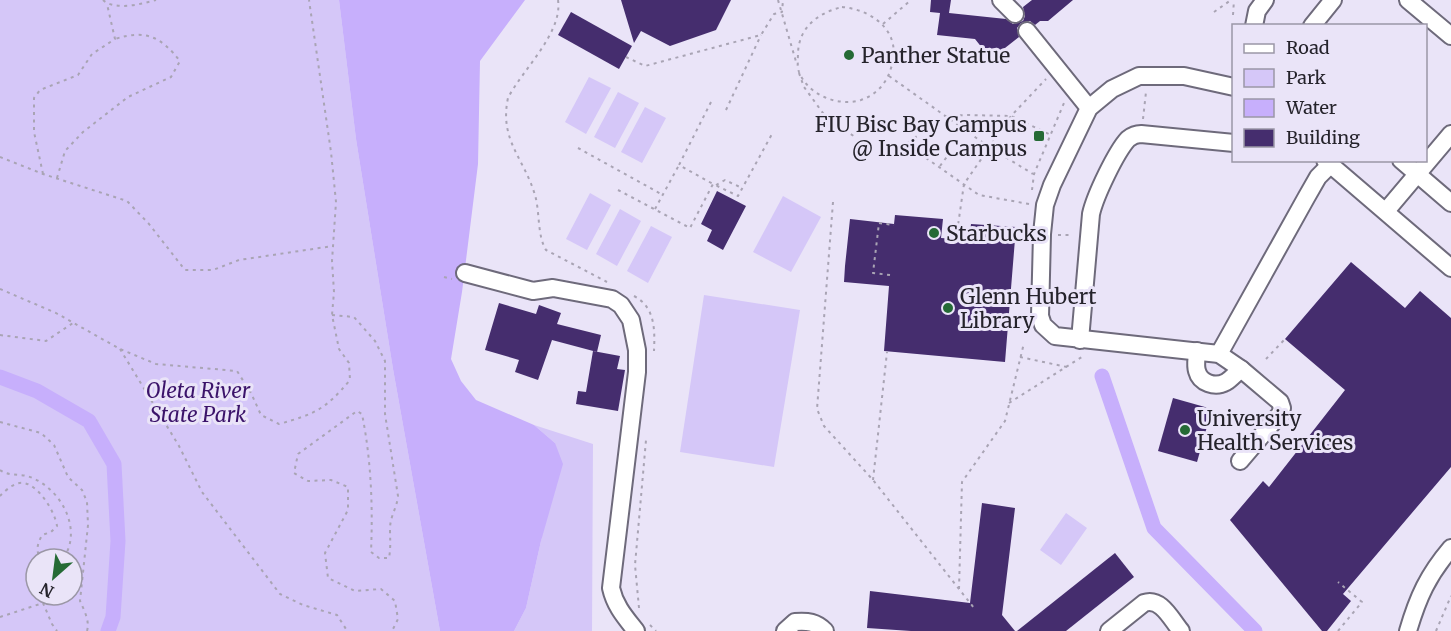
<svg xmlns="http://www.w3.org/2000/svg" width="1451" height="631" font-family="Merriweather,serif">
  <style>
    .green { fill: #d5c7f8; fill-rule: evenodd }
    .water { fill: #c7affc }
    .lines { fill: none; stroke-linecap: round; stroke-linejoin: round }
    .canal { stroke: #c7affc; stroke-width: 15 }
    .building { fill: #452d6e }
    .minor-casing { stroke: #6e6a7b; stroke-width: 20 }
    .path { stroke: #a9a4b4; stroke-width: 2; stroke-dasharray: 3 4.5; stroke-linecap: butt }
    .minor { stroke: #fff; stroke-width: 16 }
    .poi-dot { fill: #256a35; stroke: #eae4f8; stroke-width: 2 }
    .labels { text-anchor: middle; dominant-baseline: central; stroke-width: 6; stroke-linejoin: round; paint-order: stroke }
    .poi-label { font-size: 21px; fill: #25232b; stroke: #eae4f8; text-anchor: start }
    .park-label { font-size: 21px; font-style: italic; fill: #3b136a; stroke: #eae4f8 }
  </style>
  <rect width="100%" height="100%" fill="#eae4f8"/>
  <g class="green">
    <path d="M0,0H339L356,139L393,369L440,631H0ZM36,559H72V595H36Z"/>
    <polygon points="589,77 611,88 586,134 565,122"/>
    <polygon points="618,92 639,103 615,148 594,137"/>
    <polygon points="645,107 666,118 642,163 621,152"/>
    <polygon points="590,193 611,205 587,250 566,239"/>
    <polygon points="783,196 821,217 791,272 753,252"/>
    <polygon points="620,209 641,221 617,266 596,254"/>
    <polygon points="651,226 672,237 648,283 627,271"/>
    <polygon points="704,295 800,310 774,467 680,452"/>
    <polygon points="534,425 593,444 592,631 514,631 526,608 541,541 555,443"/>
    <polygon points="1066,513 1087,528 1061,565 1040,550"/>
  </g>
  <polygon class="water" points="339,0 525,0 480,61 478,164 462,292 451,359 461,381 476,400 534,425 555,443 563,464 541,541 526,608 514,631 440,631 393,369 356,139"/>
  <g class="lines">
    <g class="canal">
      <polyline points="1102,376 1154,528 1255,631"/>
      <polyline points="0,377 37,391 89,421 114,464 118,541 113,617 108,631"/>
    </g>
  </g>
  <g class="building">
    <polygon points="621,0 731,0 716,30 670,46 641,31 634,43"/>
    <polygon points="931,0 951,0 949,13 1006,19 1013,24 1023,21 1025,16 1023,7 1032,0 1073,0 1048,21 1040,21 1035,25 1030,21 1021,23 1017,28 1019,37 991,59 975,39 937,35 940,13 930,12"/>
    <polygon points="571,12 632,46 619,69 558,35"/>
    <polygon points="717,191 746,206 723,250 707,241 712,230 701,224"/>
    <polygon points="895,215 943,219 941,238 969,240 971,224 1016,227 1005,362 884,351 889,286 844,282 845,266 850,219 894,224"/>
    <polygon points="1351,262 1405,308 1420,291 1451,318 1451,467 1343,594 1351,601 1327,631 1322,631 1230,520 1263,481 1269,487 1345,390 1285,339"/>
    <polygon points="499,303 536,314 539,305 561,313 557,324 601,335 597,352 552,340 538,380 515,372 519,360 485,350"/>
    <polygon points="593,351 620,356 617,369 625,370 618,411 576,404 578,391 586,392"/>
    <polygon points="1173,398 1212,409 1197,462 1158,451"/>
    <polygon points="982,503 1015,508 1002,615 1015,631 911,631 867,628 870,591 970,603"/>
    <polygon points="1115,553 1134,577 1066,631 1017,631"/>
  </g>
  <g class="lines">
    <g class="minor-casing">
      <g id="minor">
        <polyline points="1001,0 1015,14"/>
        <polyline points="1408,0 1451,36"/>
        <polyline points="1254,26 1257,11 1265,0"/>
        <polyline points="1312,26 1333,0"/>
        <polyline points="1027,31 1089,108"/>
        <polyline points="1234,87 1184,76 1139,76 1112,89 1089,108 1052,185 1045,205 1042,234 1040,316 1043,325 1055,336 1219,354 1241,369 1280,402 1282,408 1280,414 1240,461"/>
        <polyline points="1325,160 1451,268"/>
        <polyline points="1401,160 1451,203"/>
        <polyline points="1386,211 1451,134"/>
        <path d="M465,273L533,291L553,288L612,299L621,305L631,320L637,350V372L611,588C615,606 625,617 636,631"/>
        <path d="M1080,340L1091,214C1095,196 1116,152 1128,139C1133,135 1136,134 1141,134L1234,143"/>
        <path d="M1197,351C1197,357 1195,365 1197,371C1200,383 1215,388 1226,382C1231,379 1236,373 1241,369"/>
        <polyline points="1219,354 1306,198 1318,177 1330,165"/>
        <path d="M785,631L795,622C808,621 816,622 825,631"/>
        <path d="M1109,631L1144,603C1161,597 1171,619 1181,631"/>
        <path d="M1408,631C1418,597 1428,575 1451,548"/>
      </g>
    </g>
    <g class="path">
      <path d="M103,0C115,11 142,4 156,0"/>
      <path d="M558,0C563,33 522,70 508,98C499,140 524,158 535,195C540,212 537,235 546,250L607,282"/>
      <polyline points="778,0 797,65"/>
      <path d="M842,7C874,10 903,33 891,68C887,83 876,95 861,100C838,107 808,95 799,72C797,66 798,58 798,53C799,27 818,13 842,7Z"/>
      <polyline points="1214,12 1231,0"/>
      <polyline points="1233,15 1234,0"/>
      <polyline points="883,24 911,0"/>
      <polyline points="626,57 645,66 761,35 774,14 782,12 783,0"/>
      <polyline points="799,73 804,87 828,120 857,138"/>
      <polyline points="889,76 989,147 1033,174"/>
      <polyline points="711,102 679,165 713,184"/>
      <polyline points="726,110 761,35"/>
      <polyline points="1143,119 1146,92"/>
      <polyline points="578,148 663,195"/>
      <polyline points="955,151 989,147"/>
      <polyline points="0,157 43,174 127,201 149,224 185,270 213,270 239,260 333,246"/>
      <polyline points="940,166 949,154"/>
      <polyline points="43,174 34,132 34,98 40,90 78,75 92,54 115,39 107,4"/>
      <path d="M57,178L65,151L83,132L128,97L171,77L180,61C161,37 146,29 115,39"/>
      <polyline points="716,185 725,180 742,188"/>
      <polyline points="618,190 690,228 713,184 738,196 772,134"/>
      <polyline points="1032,190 1034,174 1064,103"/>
      <polyline points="833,202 817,409 824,426 873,480 974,608"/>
      <polyline points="1029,204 979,195 906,144 945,116 968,115 1011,116 1051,135"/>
      <polyline points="655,209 679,165"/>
      <polyline points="1058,235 1073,235"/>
      <polyline points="956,239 964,184 1011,116 1046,79"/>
      <polyline points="890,275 873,273 879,223 894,225"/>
      <polyline points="444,277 452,279"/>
      <path d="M0,289L56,313L120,349L156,364L237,371L251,393L261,415L279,424C315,414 326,409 350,380L349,363L339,349L332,315L334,292L332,261L336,202L331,152L309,0"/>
      <path d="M634,296C655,307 655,329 654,351"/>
      <path d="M332,315L354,317L375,341L385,361V414L398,496C397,508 390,516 390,529C390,539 391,547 389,558H379L371,552C373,505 371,459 362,414L357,411L298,454L294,473L308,481L331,480L348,487V510L325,553L328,578L355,591L381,589L395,601L398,619L392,631"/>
      <polyline points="0,335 46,341 73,323"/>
      <polyline points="120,349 179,446 202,492 280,594 303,605 337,615 346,629 345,631"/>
      <polyline points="1020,357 1067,367"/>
      <polyline points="1266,359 1285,339"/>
      <polyline points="1009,403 1085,355"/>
      <path d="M0,422L41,433L54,445L68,477L82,490L87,502L88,525L80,601C84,610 90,621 87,631"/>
      <path d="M0,470C8,476 18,474 27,476C60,486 84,529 63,559"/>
      <polyline points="873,480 887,352"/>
      <path d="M0,496C4,492 10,486 16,484C34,476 55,511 57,526L51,532L42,535C38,543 36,548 39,556L48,559"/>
      <polyline points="959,589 962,482 1005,421 1024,343"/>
      <polyline points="639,608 635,565 646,440"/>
      <polyline points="0,617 43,603 52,624 57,631"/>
      <polyline points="650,625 656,631"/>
      <polyline points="1338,631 1362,602 1338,582"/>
      <polyline points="1436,631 1451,596"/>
    </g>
    <use href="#minor" class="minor"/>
  </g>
  <g class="poi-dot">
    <circle cx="849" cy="55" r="6"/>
    <rect x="1033" y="130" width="12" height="12" rx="3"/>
    <circle cx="934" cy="233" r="6"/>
    <circle cx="948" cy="308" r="6"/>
    <circle cx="1185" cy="430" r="6"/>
  </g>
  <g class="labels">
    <g class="poi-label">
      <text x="861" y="55">Panther Statue</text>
      <text x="1027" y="124" text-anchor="end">FIU Bisc Bay Campus<tspan x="1027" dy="24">@ Inside Campus</tspan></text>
      <text x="946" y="233">Starbucks</text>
      <text x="960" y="296">Glenn Hubert<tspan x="960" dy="24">Library</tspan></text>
      <text x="1197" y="418">University<tspan x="1197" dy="24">Health Services</tspan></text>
    </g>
    <g class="park-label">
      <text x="198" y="390">Oleta River<tspan x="198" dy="24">State Park</tspan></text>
    </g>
  </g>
  <rect x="1232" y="24" width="195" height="138" fill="#eae4f8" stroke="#9b97a6" stroke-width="1.5"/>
  <rect x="1244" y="44" width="30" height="9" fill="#ffffff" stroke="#9b97a6" stroke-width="1.5"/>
  <text x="1286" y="54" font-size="18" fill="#25232b">Road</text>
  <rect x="1244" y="69" width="30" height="18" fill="#d5c7f8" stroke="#9b97a6" stroke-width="1.5"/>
  <text x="1286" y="84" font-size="18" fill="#25232b">Park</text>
  <rect x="1244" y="99" width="30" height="18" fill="#c7affc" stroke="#9b97a6" stroke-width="1.5"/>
  <text x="1286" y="114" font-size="18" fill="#25232b">Water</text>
  <rect x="1244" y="129" width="30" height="18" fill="#452d6e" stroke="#9b97a6" stroke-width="1.5"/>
  <text x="1286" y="144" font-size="18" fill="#25232b">Building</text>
  <g transform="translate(54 577) rotate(208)"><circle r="28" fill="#eae4f8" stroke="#9b97a6" stroke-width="1.5"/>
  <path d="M0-4.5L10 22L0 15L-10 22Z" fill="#256a35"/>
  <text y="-9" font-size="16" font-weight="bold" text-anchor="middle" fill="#25232b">N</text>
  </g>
</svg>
